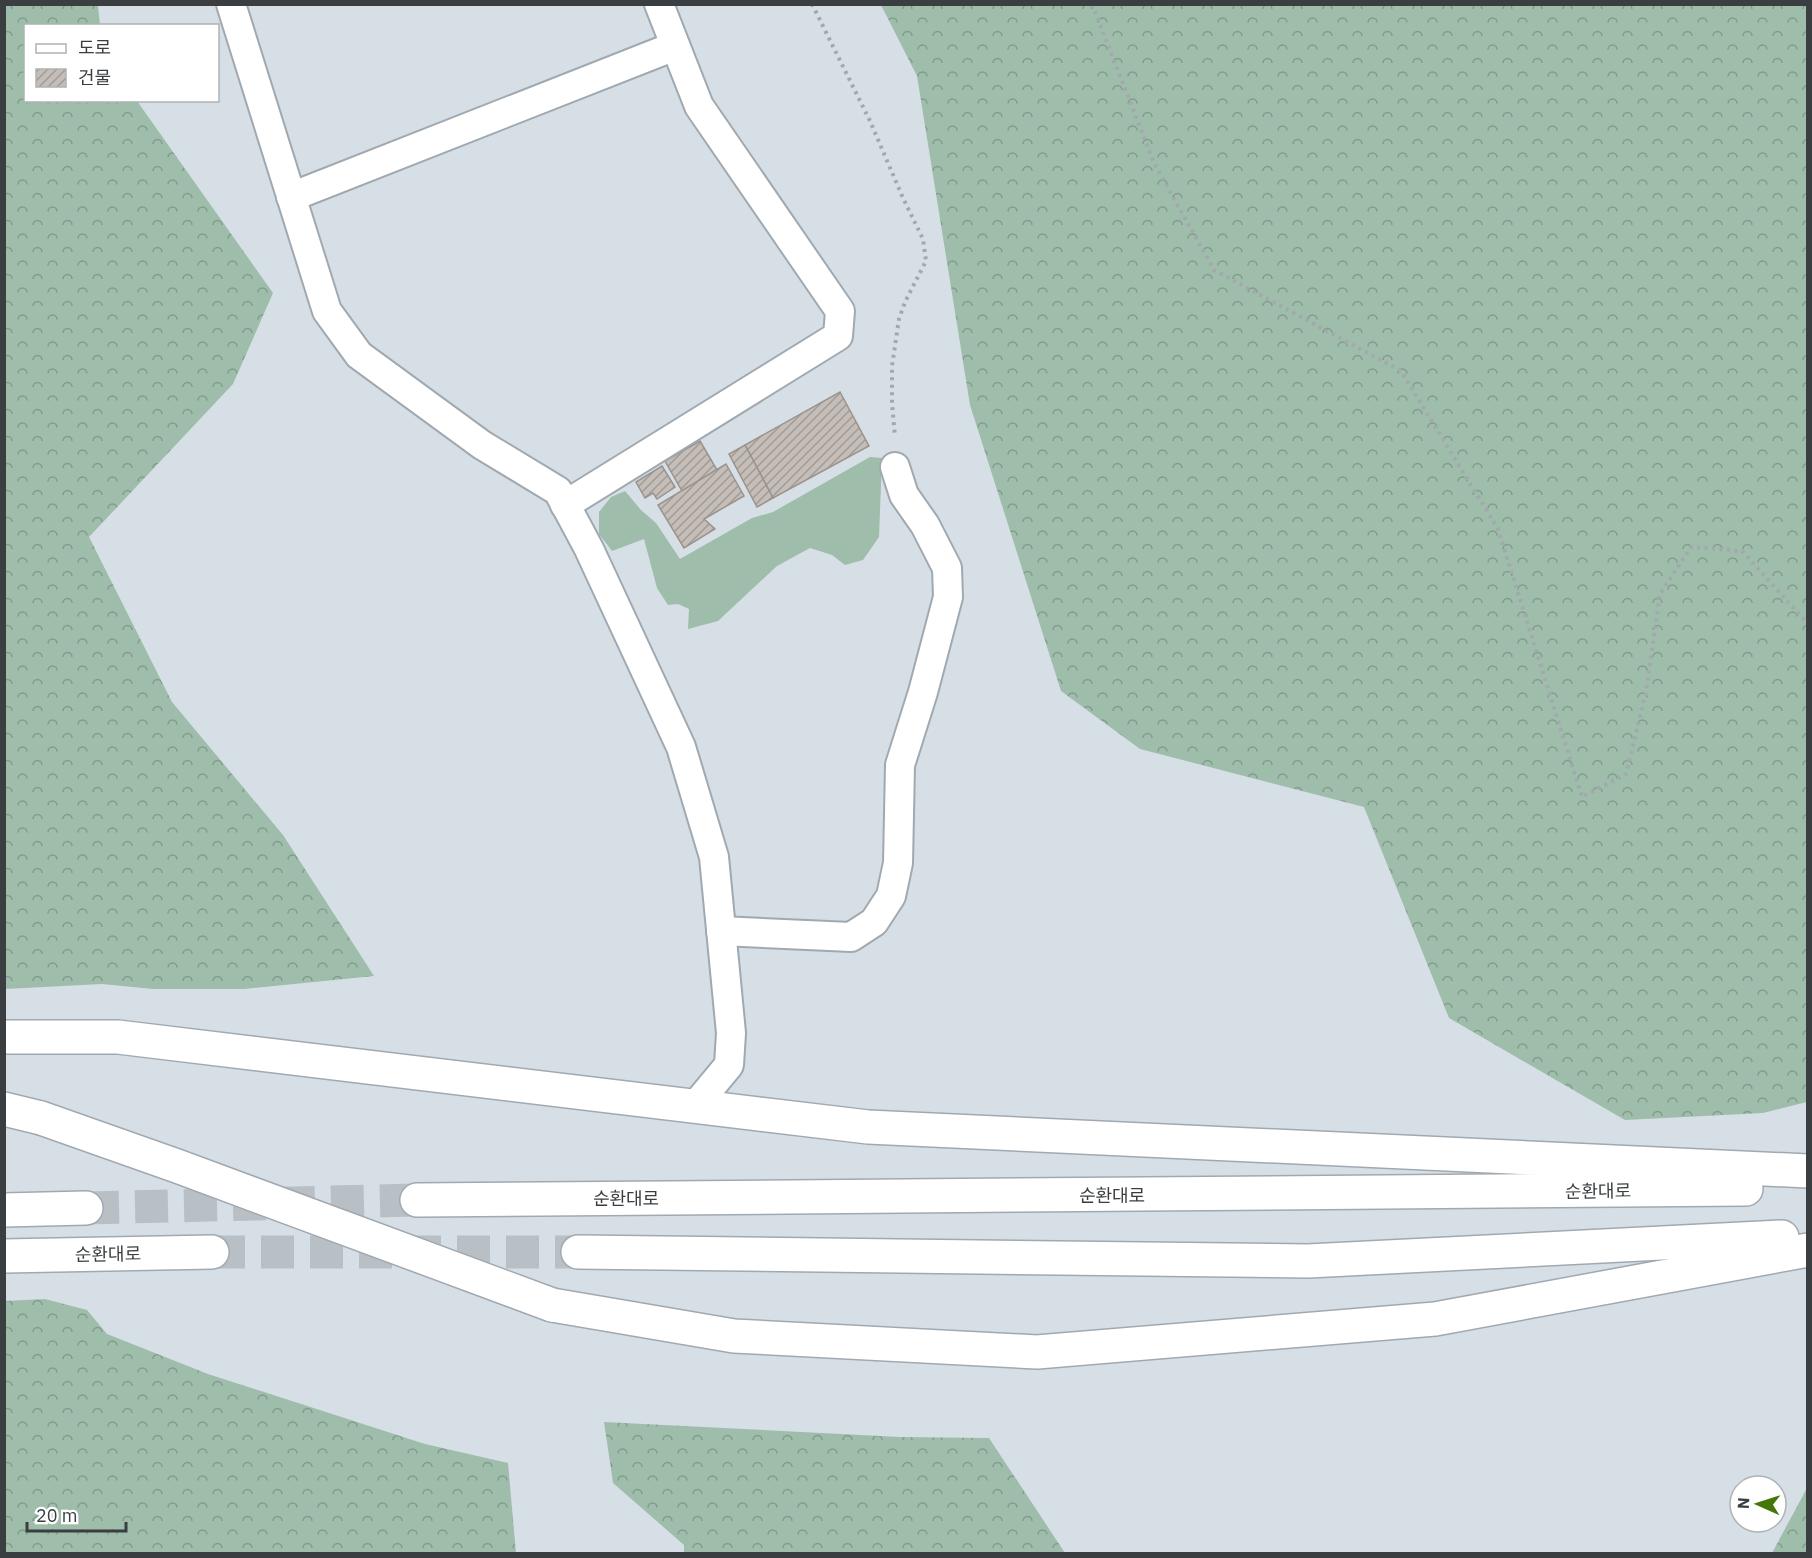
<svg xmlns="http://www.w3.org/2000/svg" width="1812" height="1558" font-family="'IBM Plex Sans','Noto Sans KR',sans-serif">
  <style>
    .forest { fill: url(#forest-crowns) }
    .garden { fill: #9ebdaa }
    .building { fill: url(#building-hatch); stroke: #9a928c; stroke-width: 1.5 }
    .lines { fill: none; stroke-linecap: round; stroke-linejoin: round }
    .trunk-tunnel { stroke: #b8bfc5; stroke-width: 33; stroke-dasharray: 33 16; stroke-linecap: butt }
    .minor-casing { stroke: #a1a9b0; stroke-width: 32 }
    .trunk-casing { stroke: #a1a9b0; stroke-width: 36 }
    .path { stroke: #a2a9ae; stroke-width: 4; stroke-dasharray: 3 4.5; stroke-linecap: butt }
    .minor { stroke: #fff; stroke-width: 28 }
    .trunk { stroke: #fff; stroke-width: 33 }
    .trunk-bridge-casing { stroke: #a1a9b0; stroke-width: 36; stroke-linecap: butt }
    .trunk-bridge { stroke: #fff; stroke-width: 33 }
    .labels { text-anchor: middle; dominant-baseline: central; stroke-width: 5; stroke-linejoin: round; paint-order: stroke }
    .street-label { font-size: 18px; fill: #3a3e40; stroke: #fff }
  </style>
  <defs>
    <pattern id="forest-crowns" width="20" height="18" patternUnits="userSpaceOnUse" patternTransform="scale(1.5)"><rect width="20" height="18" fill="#9ebdaa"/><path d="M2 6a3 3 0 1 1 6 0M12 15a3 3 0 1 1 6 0" fill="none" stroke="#829b8c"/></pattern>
    <pattern id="building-hatch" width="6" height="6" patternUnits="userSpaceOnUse" patternTransform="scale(1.5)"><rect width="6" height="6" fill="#c5bdb7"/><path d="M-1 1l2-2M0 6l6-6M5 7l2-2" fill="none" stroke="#a19b96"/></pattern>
  </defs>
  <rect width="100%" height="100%" fill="#d7dfe6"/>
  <g class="forest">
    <polygon points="5,4 98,5 100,25 26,26 26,100 137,101 273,293 233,384 89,537 172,702 283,835 374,976 244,989 153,989 102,984 5,989"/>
    <polygon points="881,5 1807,5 1807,1102 1763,1113 1625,1120 1449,1018 1364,807 1140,749 1061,691 970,405 917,76"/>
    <polygon points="45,1299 87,1310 107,1334 208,1374 425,1444 508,1463 516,1553 5,1553 5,1301"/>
    <polygon points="604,1422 900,1437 989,1438 1065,1553 684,1553 684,1545 613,1483"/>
    <polygon points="1807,1488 1807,1553 1772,1553"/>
  </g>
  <polygon class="garden" points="870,457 882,458 879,537 863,560 845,565 832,555 810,548 777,566 718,621 688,629 689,609 678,604 668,605 657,588 644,539 612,551 599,534 599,512 611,497 625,491 641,510 656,523 680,559 752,518 773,512"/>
  <g class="building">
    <polygon points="840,392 869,446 773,498 745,445"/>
    <polygon points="700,441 717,470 682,491 665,461"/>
    <polygon points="745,445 773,498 757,507 729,454"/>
    <polygon points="726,464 744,496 704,519 715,529 684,548 658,505"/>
    <polygon points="662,466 675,487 657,499 653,493 645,498 636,482"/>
  </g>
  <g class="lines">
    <g class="trunk-tunnel">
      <polyline points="86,1208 417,1200"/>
      <polyline points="212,1252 578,1252"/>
    </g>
    <g class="minor-casing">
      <g id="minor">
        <polyline points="231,4 327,311 359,355 482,445 558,491 589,549 681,747 714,857 731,1033 729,1065 695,1106"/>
        <polyline points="291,197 675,46"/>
        <polyline points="565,505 838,336 840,311 699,106 659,4"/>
        <polyline points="721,931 851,937 874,922 891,896 898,863 900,765 923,692 948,597 947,568 925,525 904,495 895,467"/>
      </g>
    </g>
    <g class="trunk-casing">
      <g id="trunk">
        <polyline points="4,1037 118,1037 868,1127 1808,1171"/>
        <polyline points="4,1109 41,1118"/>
        <polyline points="417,1200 1746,1189"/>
        <polyline points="4,1210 86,1208"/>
        <polyline points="578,1252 1308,1261 1782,1237"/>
        <polyline points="4,1256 212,1252"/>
        <polyline points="552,1305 734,1336 1037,1352 1435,1319 1808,1250"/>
      </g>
    </g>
    <g class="path">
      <polyline points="812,4 870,121 903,198 923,239 926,261 905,302 899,319 892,366 892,403 895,437"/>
      <polyline points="1092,4 1154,163 1214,270 1401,371 1498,529 1582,797 1626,774 1646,692 1660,594 1691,547 1742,551 1808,624"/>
    </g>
    <use href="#minor" class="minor"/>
    <use href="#trunk" class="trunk"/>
    <g class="trunk-bridge-casing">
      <polyline id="trunk-bridge" points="41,1118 177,1166 552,1305"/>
    </g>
    <use href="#trunk-bridge" class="trunk-bridge"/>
  </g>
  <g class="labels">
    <g class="street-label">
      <text transform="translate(1598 1191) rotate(-1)">순환대로</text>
      <text x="1112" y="1195">순환대로</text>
      <text x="626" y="1198">순환대로</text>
      <text transform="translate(108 1254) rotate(-1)">순환대로</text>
    </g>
  </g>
  <rect width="1812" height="1558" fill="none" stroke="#3a3e40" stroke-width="12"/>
  <rect x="24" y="24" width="195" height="78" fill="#ffffff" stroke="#b0b2b3" stroke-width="1.5"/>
  <rect x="36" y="44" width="30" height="9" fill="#ffffff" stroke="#b0b2b3" stroke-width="1.5"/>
  <text x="78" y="54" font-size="18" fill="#3a3e40">도로</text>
  <rect x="36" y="69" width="30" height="18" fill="url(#building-hatch)" stroke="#b0b2b3" stroke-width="1.5"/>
  <text x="78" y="84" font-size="18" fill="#3a3e40">건물</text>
  <g transform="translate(1758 1504) rotate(273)"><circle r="28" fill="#ffffff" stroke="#b0b2b3" stroke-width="1.5"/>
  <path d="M0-4.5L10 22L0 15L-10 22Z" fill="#437807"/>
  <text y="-9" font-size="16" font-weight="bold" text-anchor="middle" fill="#3a3e40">N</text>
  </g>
  <path d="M27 1522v9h99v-9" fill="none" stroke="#3a3e40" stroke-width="3"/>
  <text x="36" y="1522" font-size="18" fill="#3a3e40" stroke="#ffffff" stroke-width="4.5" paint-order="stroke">20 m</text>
</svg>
